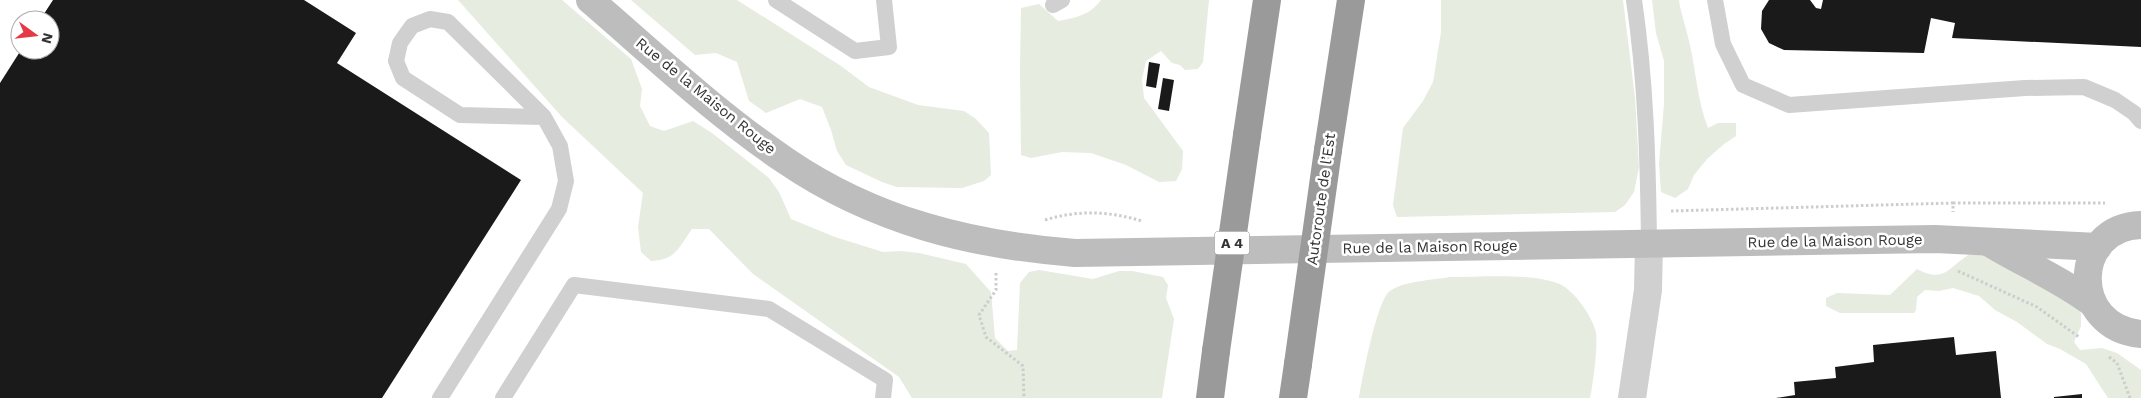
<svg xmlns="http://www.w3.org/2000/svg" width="2141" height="398" font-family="'Work Sans',sans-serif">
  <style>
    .green { fill: #e6ecdf }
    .building { fill: #1a1a1a }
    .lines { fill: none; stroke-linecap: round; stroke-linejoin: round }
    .path { stroke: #cdcdcd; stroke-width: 3; stroke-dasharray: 2.5 2.5; stroke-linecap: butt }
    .lane { stroke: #d0d0d0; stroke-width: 16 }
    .street { stroke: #d0d0d0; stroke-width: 28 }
    .secondary { stroke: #bdbdbd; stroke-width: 28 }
    .highway { stroke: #9a9a9a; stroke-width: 28 }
    .highway-bridge { stroke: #9a9a9a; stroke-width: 28 }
    .labels { text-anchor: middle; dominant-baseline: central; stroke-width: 5; stroke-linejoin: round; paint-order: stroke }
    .shield { fill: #fff; stroke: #707070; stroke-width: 1 }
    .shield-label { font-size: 14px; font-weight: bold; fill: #333 }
    .street-label { font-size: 15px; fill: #333; stroke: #fff }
  </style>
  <rect width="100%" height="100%" fill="#fff"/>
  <g class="green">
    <path d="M458,0H562L631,59L642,89L640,106L650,126L664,131L693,121L712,133L769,178L779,192L791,219L835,237L883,252L901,251L919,253L966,264L991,292L995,338L1008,351L1017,350L1020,283L1029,272L1039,270L1093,279L1119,271H1132L1163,277L1168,285L1166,298L1174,319L1162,398H912L899,377L753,274L709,229H692C679,247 676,260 651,261L641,252L638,227L643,193L562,117Z"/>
    <polygon points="631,0 737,0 841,66 869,87 918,105 964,111 976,119 989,133 991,175 984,181 962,188 897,187 882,182 846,165 837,151 831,130 822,107 800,99 766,113 749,101 737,62 716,53 695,55"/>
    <path d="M1101,0H1209L1203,62L1198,69L1185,70L1180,65L1172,63L1161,51L1146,61L1142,79L1144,98L1183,151L1182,169L1176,181L1159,182L1126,165L1091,153L1062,152L1031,158L1021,155L1020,71L1021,8L1039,4L1058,21C1076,18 1090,15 1101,0Z"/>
    <polygon points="1441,0 1623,0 1635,98 1639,167 1634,192 1625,205 1615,212 1397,217 1393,205 1403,128 1423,101 1433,82 1441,32"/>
    <path d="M1652,0H1679C1681,15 1686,27 1689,41C1696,70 1697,100 1708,128L1718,123H1736V136L1724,144L1707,159L1694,175L1688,189L1675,198L1661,192L1659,164L1664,104V61L1656,33Z"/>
    <path d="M1970,254H1986L2077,302L2081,314V326L2074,342L2080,350L2102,348L2117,353L2141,370V398H2108L2086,364L2060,349L2047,344L2017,322L1995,310L1979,296L1953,288L1939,291L1925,290L1917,297L1916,310L1914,313H1840L1826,306V298L1837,293L1890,295L1917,269C1945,284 1948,267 1970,254Z"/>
    <path d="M1450,277C1483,277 1527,273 1557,283C1573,288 1593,317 1596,333C1598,345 1593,385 1590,398H1359C1362,380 1377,299 1390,291C1403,281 1434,280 1450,277Z"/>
  </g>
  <g class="building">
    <polygon points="53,0 304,0 356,33 337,63 521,180 382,398 0,398 0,83 21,50 50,50 50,20 40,20"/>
    <polygon points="1769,0 1810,0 1816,8 1821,9 1823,0 2141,0 2141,47 1952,38 1955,23 1931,18 1924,53 1784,50 1769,43 1761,29 1762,11"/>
    <polygon points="1149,62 1160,64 1156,88 1146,86"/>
    <polygon points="1163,78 1174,80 1169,111 1158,109"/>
    <polygon points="1954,337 1956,355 1996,351 2001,398 1776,398 1795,395 1794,382 1836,378 1835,367 1874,362 1873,345"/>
    <polygon points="2082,394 2082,398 2054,398 2054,397"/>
  </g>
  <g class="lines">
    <g class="path">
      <polyline points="1953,203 2105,203"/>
      <polyline points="1671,211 1953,203 1953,212"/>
      <path d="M1045,220C1077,210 1109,211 1142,221"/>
      <polyline points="1958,271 2037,307 2079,337"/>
      <polyline points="996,273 996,290 979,315 986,337 1023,366 1024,398"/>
      <polyline points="2109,357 2117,363 2130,398"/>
    </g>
    <g class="lane">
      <polyline points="776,0 855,51 889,47 884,0"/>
      <path d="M1634,0C1646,81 1648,162 1649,243"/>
      <polyline points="1715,0 1723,44 1743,85 1789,105 2025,88 2084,87 2115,100 2134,113 2141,121"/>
      <polyline points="1053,5 1062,0"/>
      <polyline points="440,398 559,209 566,181 560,146 544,117 448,22 430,19 412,26 400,43 396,61 403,78 460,115 544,117"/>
      <polyline points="503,398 574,285 769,309 885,380 883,398"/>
    </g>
    <polyline class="street" points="1632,398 1648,290 1649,243"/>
    <g class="secondary">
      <path d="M590,0C654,55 716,114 786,161C874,221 971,245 1075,253L1935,239L2098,247"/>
      <path d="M2141,225C2071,227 2069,328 2141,334"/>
      <path d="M1988,242C2022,263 2059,278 2091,302"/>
    </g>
    <g class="highway">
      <polyline points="1247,135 1267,0"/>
      <polyline points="1328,150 1351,0"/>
      <polyline points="1210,398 1216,351"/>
      <polyline points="1293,398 1298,364"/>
    </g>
    <g class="highway-bridge">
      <polyline points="1216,351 1247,135"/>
      <polyline points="1298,364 1328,150"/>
    </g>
  </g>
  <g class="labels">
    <rect class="shield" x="1214.5" y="231.5" width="35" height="23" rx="4"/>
    <g class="shield-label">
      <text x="1232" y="243">A 4</text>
    </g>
    <g class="street-label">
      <text transform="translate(706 96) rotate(39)">Rue de la Maison Rouge</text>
      <text transform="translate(1321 199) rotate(-82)">Autoroute de l’Est</text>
      <text transform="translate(1835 241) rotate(-1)">Rue de la Maison Rouge</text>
      <text transform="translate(1430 247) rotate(-1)">Rue de la Maison Rouge</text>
    </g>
  </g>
  <g transform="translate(35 35) rotate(105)"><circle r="24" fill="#ffffff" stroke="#adadad"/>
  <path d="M0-4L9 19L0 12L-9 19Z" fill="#e63946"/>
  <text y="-8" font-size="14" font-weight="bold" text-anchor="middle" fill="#333333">N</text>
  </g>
</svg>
